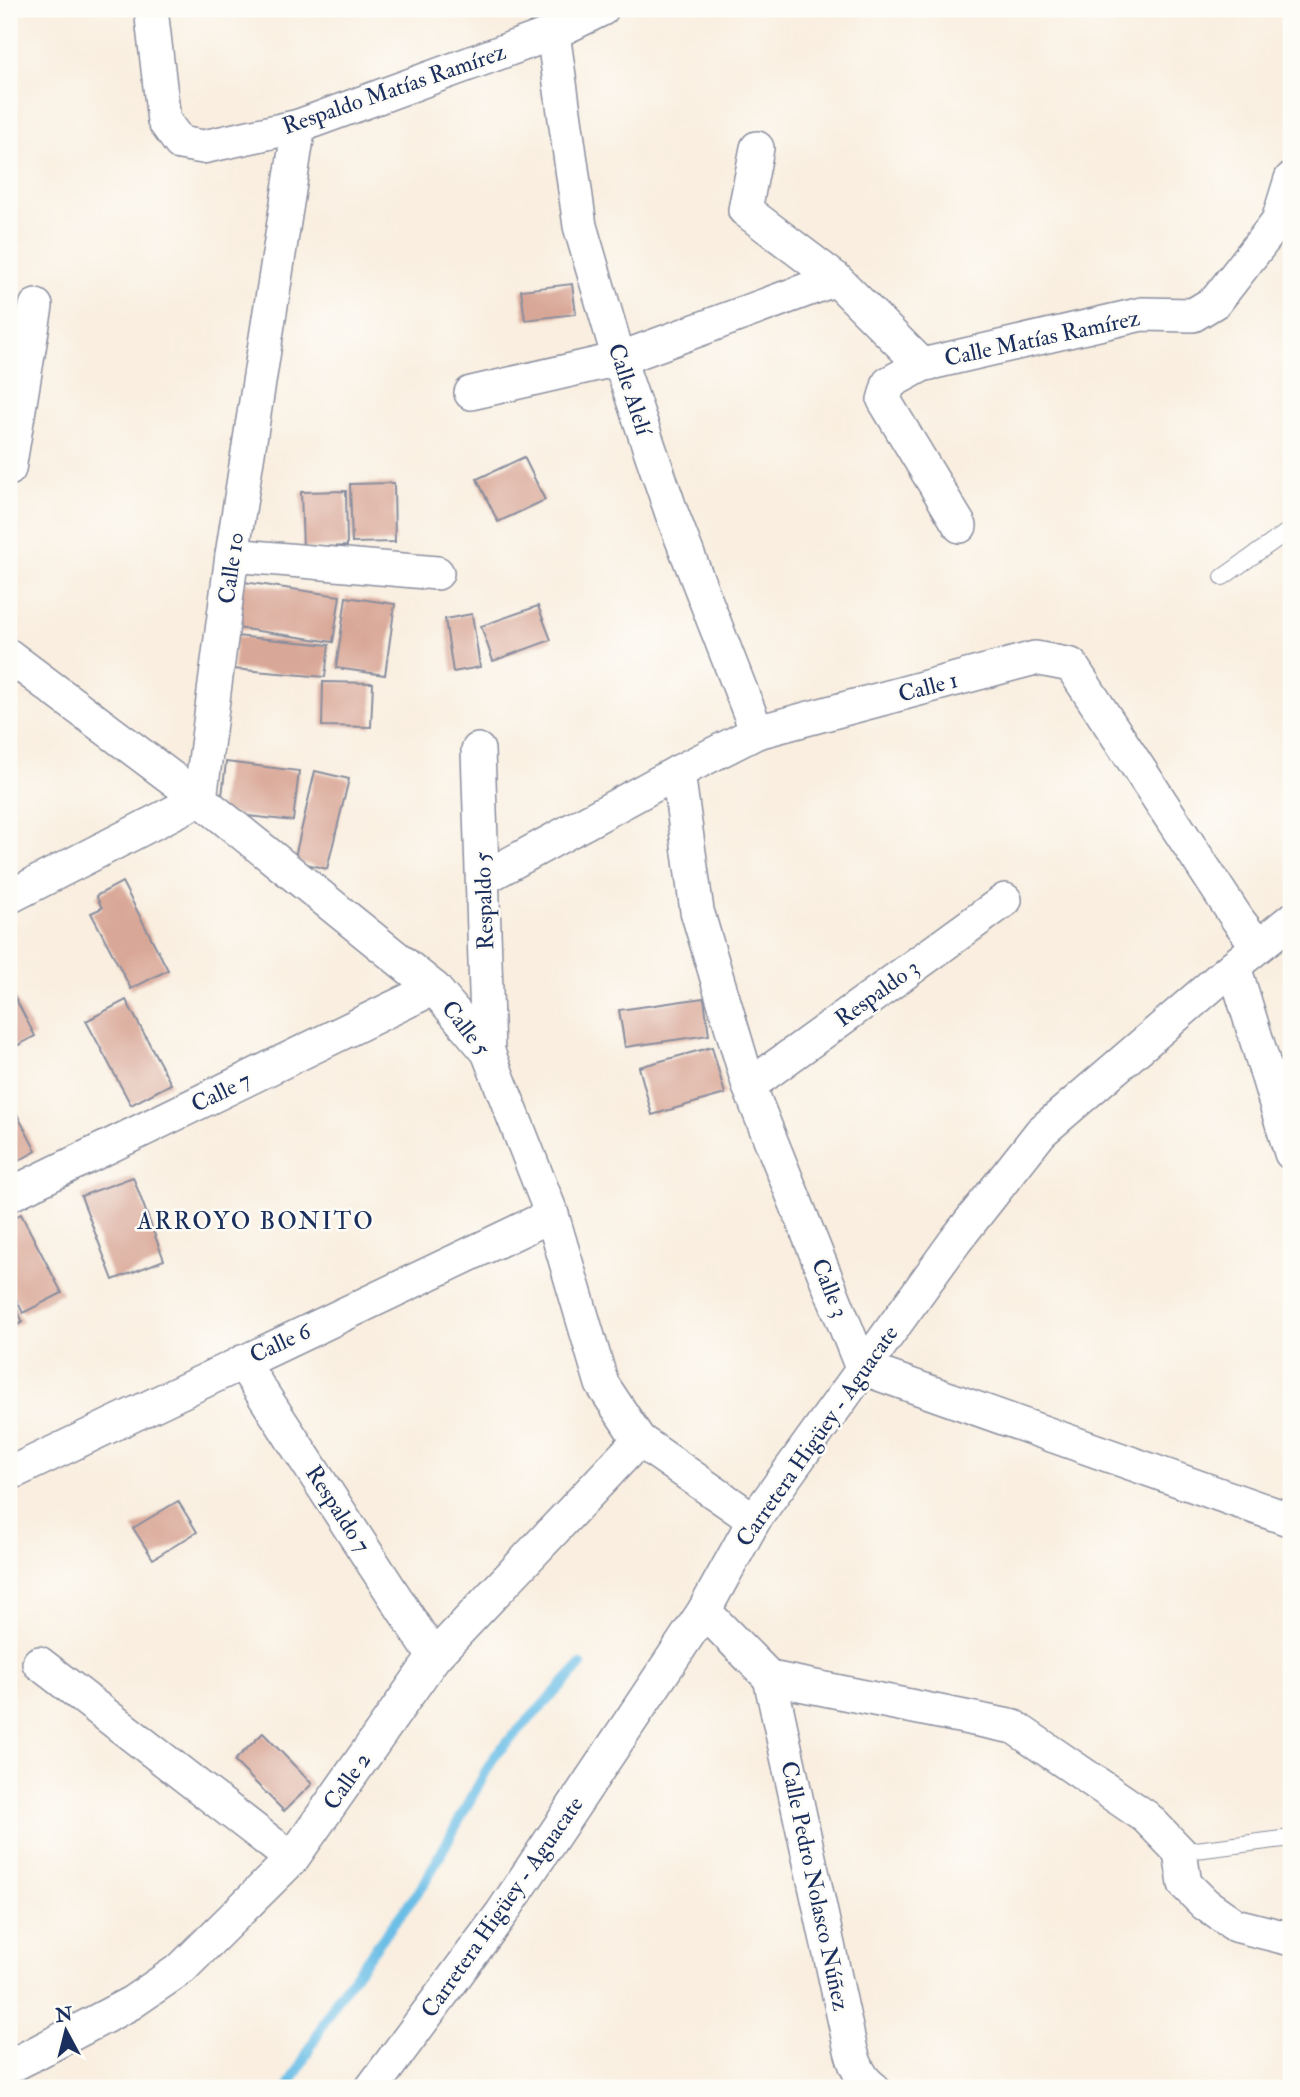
<svg xmlns="http://www.w3.org/2000/svg" width="1300" height="2097" font-family="'IM FELL Double Pica',serif">
  <style>
    .lines { fill: none; stroke-linecap: round; stroke-linejoin: round }
    .stream { stroke: #6abee6; stroke-width: 10 }
    .building { fill: #d9a797 }
    .lane-casing { stroke: #8a8e9e; stroke-width: 18 }
    .street-casing { stroke: #8a8e9e; stroke-width: 36 }
    .lane { stroke: #fff; stroke-width: 16 }
    .street { stroke: #fff; stroke-width: 33 }
    .labels { text-anchor: middle; dominant-baseline: central; stroke-width: 5; stroke-linejoin: round; paint-order: stroke }
    .street-label { font-size: 23px; fill: #1b2f5e; stroke: #fdfcf7 }
    .neighbourhood-label { font-size: 24px; letter-spacing: 2px; fill: #1b2f5e; stroke: #fdfcf7 }
  </style>
  <rect width="100%" height="100%" fill="#fdfcf7"/>
  <filter id="ink" filterUnits="userSpaceOnUse"><feTurbulence type="fractalNoise" baseFrequency=".0143" numOctaves="2"/><feDisplacementMap in="SourceGraphic" scale="14" xChannelSelector="R" yChannelSelector="G"/><feConvolveMatrix kernelMatrix="1 2 1 2 8 2 1 2 1" color-interpolation-filters="sRGB"/></filter>
  <filter id="wash" filterUnits="userSpaceOnUse"><feTurbulence type="fractalNoise" baseFrequency=".00686" numOctaves="4" result="noise"/><feDisplacementMap in="SourceGraphic" scale="28" xChannelSelector="R" yChannelSelector="G"/><feGaussianBlur stdDeviation="1.57" result="paint"/><feColorMatrix in="noise" values="0 0 0 0 0 0 0 0 0 0 0 0 0 0 0 0 0 1.4 0 .05"/><feComposite in="paint" operator="in"/></filter>
  <g filter="url(#wash)">
    <rect width="100%" height="100%" fill="#f9eedf"/>
    <g class="lines">
      <polyline class="stream" points="288,2088 338,1997 424,1884 495,1755 581,1665"/>
    </g>
    <g id="blocks">
      <g class="building">
        <polygon points="572,284 576,314 525,320 521,290"/>
        <polygon points="524,457 545,500 498,522 477,479"/>
        <polygon points="394,483 395,542 352,543 350,484"/>
        <polygon points="346,491 347,546 303,548 301,492"/>
        <polygon points="237,581 340,596 333,642 230,627"/>
        <polygon points="346,597 395,604 385,675 336,668"/>
        <polygon points="538,606 551,640 493,661 481,626"/>
        <polygon points="472,614 480,667 453,672 445,619"/>
        <polygon points="236,636 329,645 325,677 233,669"/>
        <polygon points="323,682 373,683 371,727 322,726"/>
        <polygon points="226,762 299,771 293,821 220,813"/>
        <polygon points="315,771 349,779 327,869 294,861"/>
        <polygon points="122,882 168,970 131,989 91,913 102,908 96,896"/>
        <polygon points="9,986 35,1036 9,1050"/>
        <polygon points="704,998 709,1035 625,1047 619,1010"/>
        <polygon points="126,1000 171,1084 131,1105 86,1021"/>
        <polygon points="712,1047 725,1094 652,1115 639,1067"/>
        <polygon points="9,1099 36,1151 9,1166"/>
        <polygon points="133,1177 164,1260 113,1280 81,1196"/>
        <polygon points="21,1214 62,1293 23,1313 9,1285 9,1220"/>
        <polygon points="9,1294 23,1322 9,1329"/>
        <polygon points="178,1501 197,1532 153,1559 133,1528"/>
        <polygon points="263,1733 312,1784 284,1811 234,1761"/>
      </g>
    </g>
  </g>
  <g filter="url(#ink)">
    <use href="#blocks" fill-opacity="0" stroke="#8a8e9e" stroke-width="2"/>
    <g class="lines">
      <g class="lane-casing">
        <g id="lane">
          <polyline points="1223,577 1291,529"/>
          <polyline points="1180,1852 1291,1838"/>
        </g>
      </g>
      <g class="street-casing">
        <g id="street">
          <polyline points="151,9 164,121 180,143 203,147 299,126 553,33 602,9"/>
          <polyline points="553,33 580,226 619,359 672,514 757,732"/>
          <polyline points="757,148 745,210 836,279"/>
          <polyline points="471,393 619,359 836,279 922,365"/>
          <polyline points="9,469 36,306"/>
          <polyline points="960,526 884,400 889,383 922,365 1142,314 1193,315 1216,301 1278,221 1291,179"/>
          <polyline points="232,555 437,573"/>
          <polyline points="9,656 200,799 434,988 488,1052 552,1215 602,1384 639,1440 754,1520"/>
          <polyline points="478,750 488,1052"/>
          <polyline points="678,772 697,911 749,1086 862,1368 1291,1520"/>
          <polyline points="484,878 678,772 757,732 1035,658 1071,665 1238,920 1258,946"/>
          <polyline points="9,897 200,799 232,555 299,126"/>
          <polyline points="1234,966 1291,1153"/>
          <polyline points="749,1086 1005,900"/>
          <polyline points="9,1195 434,988"/>
          <polyline points="242,1362 434,1657"/>
          <polyline points="9,1474 552,1215"/>
          <polyline points="704,1611 770,1678 1014,1727 1146,1817 1180,1852 1185,1884 1205,1904 1235,1925 1291,1939"/>
          <polyline points="39,1663 292,1859"/>
          <path d="M770,1678L845,2023C850,2045 853,2074 873,2088"/>
          <polyline points="9,2067 131,2003 182,1968 292,1859 434,1657 639,1440"/>
          <polyline points="372,2088 502,1913 704,1611 754,1520 956,1240 1041,1132 1234,966 1291,920"/>
        </g>
      </g>
      <use href="#lane" class="lane"/>
      <use href="#street" class="street"/>
    </g>
  </g>
  <g class="labels">
    <g class="street-label">
      <text transform="translate(394 89) rotate(-19)">Respaldo Matías Ramírez</text>
      <text transform="translate(1042 338) rotate(-12)">Calle Matías Ramírez</text>
      <text transform="translate(630 389) rotate(72)">Calle Alelí</text>
      <text transform="translate(231 568) rotate(-82)">Calle 10</text>
      <text transform="translate(928 687) rotate(-15)">Calle 1</text>
      <text transform="translate(484 901) rotate(-92)">Respaldo 5</text>
      <text transform="translate(877 993) rotate(-36)">Respaldo 3</text>
      <text transform="translate(466 1028) rotate(52)">Calle 5</text>
      <text transform="translate(221 1092) rotate(-26)">Calle 7</text>
      <text transform="translate(830 1288) rotate(68)">Calle 3</text>
      <text transform="translate(280 1343) rotate(-25)">Calle 6</text>
      <text transform="translate(817 1436) rotate(-55)">Carretera Higüey - Aguacate</text>
      <text transform="translate(338 1509) rotate(57)">Respaldo 7</text>
      <text transform="translate(347 1781) rotate(-55)">Calle 2</text>
      <text transform="translate(815 1886) rotate(78)">Calle Pedro Nolasco Núñez</text>
      <text transform="translate(502 1907) rotate(-55)">Carretera Higüey - Aguacate</text>
    </g>
    <g class="neighbourhood-label">
      <text x="256" y="1221">ARROYO BONITO</text>
    </g>
  </g>
  <rect width="1300" height="2097" fill="none" stroke="#fdfcf7" stroke-width="35"/>
  <g transform="translate(66 2031) rotate(353)" stroke="#fdfcf7" stroke-width="5" paint-order="stroke">
  <path d="M0-5L12 26L0 18L-12 26Z" fill="#1b2f5e"/>
  <text y="-10" font-size="19" font-weight="bold" text-anchor="middle" fill="#1b2f5e">N</text>
  </g>
</svg>
